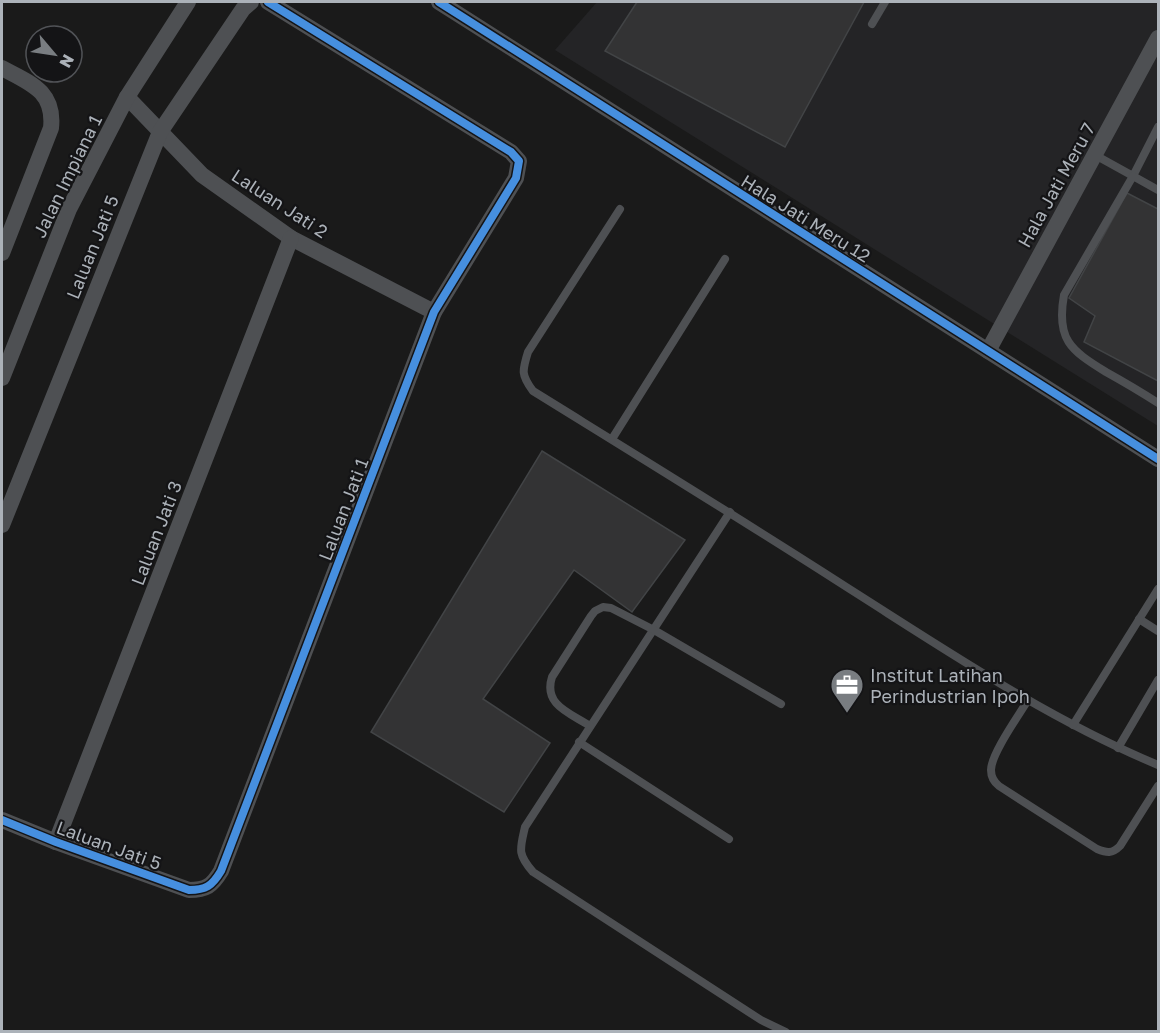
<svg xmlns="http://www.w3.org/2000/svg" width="1160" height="1033" font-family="'Golos Text',sans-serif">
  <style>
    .built { fill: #242426 }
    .building { fill: #333334; stroke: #424446; stroke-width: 1.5 }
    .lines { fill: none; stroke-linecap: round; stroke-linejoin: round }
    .lane { stroke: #4e5053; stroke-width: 8 }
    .street { stroke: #4e5053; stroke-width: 16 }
    .cycleway-casing { stroke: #141416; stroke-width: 11 }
    .cycleway { stroke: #468fdf; stroke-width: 8 }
    .labels { text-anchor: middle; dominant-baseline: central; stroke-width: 4.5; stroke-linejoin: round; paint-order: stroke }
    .street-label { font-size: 18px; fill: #acb2b9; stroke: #141416 }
    .poi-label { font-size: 18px; fill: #acb2b9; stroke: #141416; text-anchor: start }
  </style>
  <rect width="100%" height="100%" fill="#1a1a1a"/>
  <polygon class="built" points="597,2 1158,2 1158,426 555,50"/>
  <g class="building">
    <polygon points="637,2 864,2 785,147 605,51"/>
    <polygon points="1127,193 1158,209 1158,381 1084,342 1095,316 1069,298"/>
    <polygon points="542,451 685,540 632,612 574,570 483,699 550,743 504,812 371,732"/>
  </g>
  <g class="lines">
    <g class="lane">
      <polyline points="872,24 885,2"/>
      <polyline points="1095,155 1133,176 1158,127"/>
      <path d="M1158,190L1133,176L1064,295C1056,339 1070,350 1106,372C1124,382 1141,392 1158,403"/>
      <path d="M620,209L528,352C522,371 521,375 533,391C638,456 744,521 848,588C949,652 1048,719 1158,765"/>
      <polyline points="612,439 725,259"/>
      <path d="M730,512L525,827C520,849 517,854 533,872L761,1020L786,1032"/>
      <polyline points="1139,619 1158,631"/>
      <path d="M1028,700C1019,715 991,754 991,770C991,777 994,782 999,786L1097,849C1107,853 1112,854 1120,846L1158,786"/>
      <polyline points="1073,725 1158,589"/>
      <path d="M590,726C570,713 543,705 552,677L591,616L595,611L603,607L611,608L654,630L781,704"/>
      <polyline points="579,742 729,839"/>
      <polyline points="1118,748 1158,680"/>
    </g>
    <g class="street">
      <polyline points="439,2 1158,459"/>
      <path d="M2,68C30,83 55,91 51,128L2,253"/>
      <polyline points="127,97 202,175 291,238 434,312"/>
      <polyline points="988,351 1158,38"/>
      <polyline points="2,378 69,209 127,97 188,2"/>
      <polyline points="2,525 160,132 243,9 251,2"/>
      <path d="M2,820L56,842L189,890C206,890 212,886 221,871L434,312L516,178L519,161L511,152L268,2"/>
      <polyline points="56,842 291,238"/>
    </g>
    <g class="cycleway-casing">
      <g id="cycleway">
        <polyline points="439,2 1158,459"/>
        <path d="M2,820L56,842L189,890C206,890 212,886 221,871L434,312L516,178L519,161L511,152L268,2"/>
      </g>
    </g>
    <use href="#cycleway" class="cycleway"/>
  </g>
  <defs>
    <g id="office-pin" transform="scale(1.725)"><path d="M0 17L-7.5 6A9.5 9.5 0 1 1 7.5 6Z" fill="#797d81" stroke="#141416"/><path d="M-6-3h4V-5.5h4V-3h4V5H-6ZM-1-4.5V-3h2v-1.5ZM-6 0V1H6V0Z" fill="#fff"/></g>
  </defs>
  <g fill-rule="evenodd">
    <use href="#office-pin" x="847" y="685"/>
  </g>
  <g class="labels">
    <g class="street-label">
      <text transform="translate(67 176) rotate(-64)">Jalan Impiana 1</text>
      <text transform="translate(1056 185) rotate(-61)">Hala Jati Meru 7</text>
      <text transform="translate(280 203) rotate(33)">Laluan Jati 2</text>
      <text transform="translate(806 218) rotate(32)">Hala Jati Meru 12</text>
      <text transform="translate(92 247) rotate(-68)">Laluan Jati 5</text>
      <text transform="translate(343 509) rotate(-69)">Laluan Jati 1</text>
      <text transform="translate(156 533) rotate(-69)">Laluan Jati 3</text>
      <text transform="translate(109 845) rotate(20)">Laluan Jati 5</text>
    </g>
    <g class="poi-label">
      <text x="870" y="675">Institut Latihan<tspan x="870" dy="21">Perindustrian Ipoh</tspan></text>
    </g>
  </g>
  <rect width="1160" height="1033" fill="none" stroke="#acb2b9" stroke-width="6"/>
  <g transform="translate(54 54) rotate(119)"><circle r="28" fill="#141416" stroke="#515357" stroke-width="1.5"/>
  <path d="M0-4.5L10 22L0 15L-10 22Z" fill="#797d81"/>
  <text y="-9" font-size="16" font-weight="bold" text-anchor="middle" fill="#acb2b9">N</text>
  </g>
</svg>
